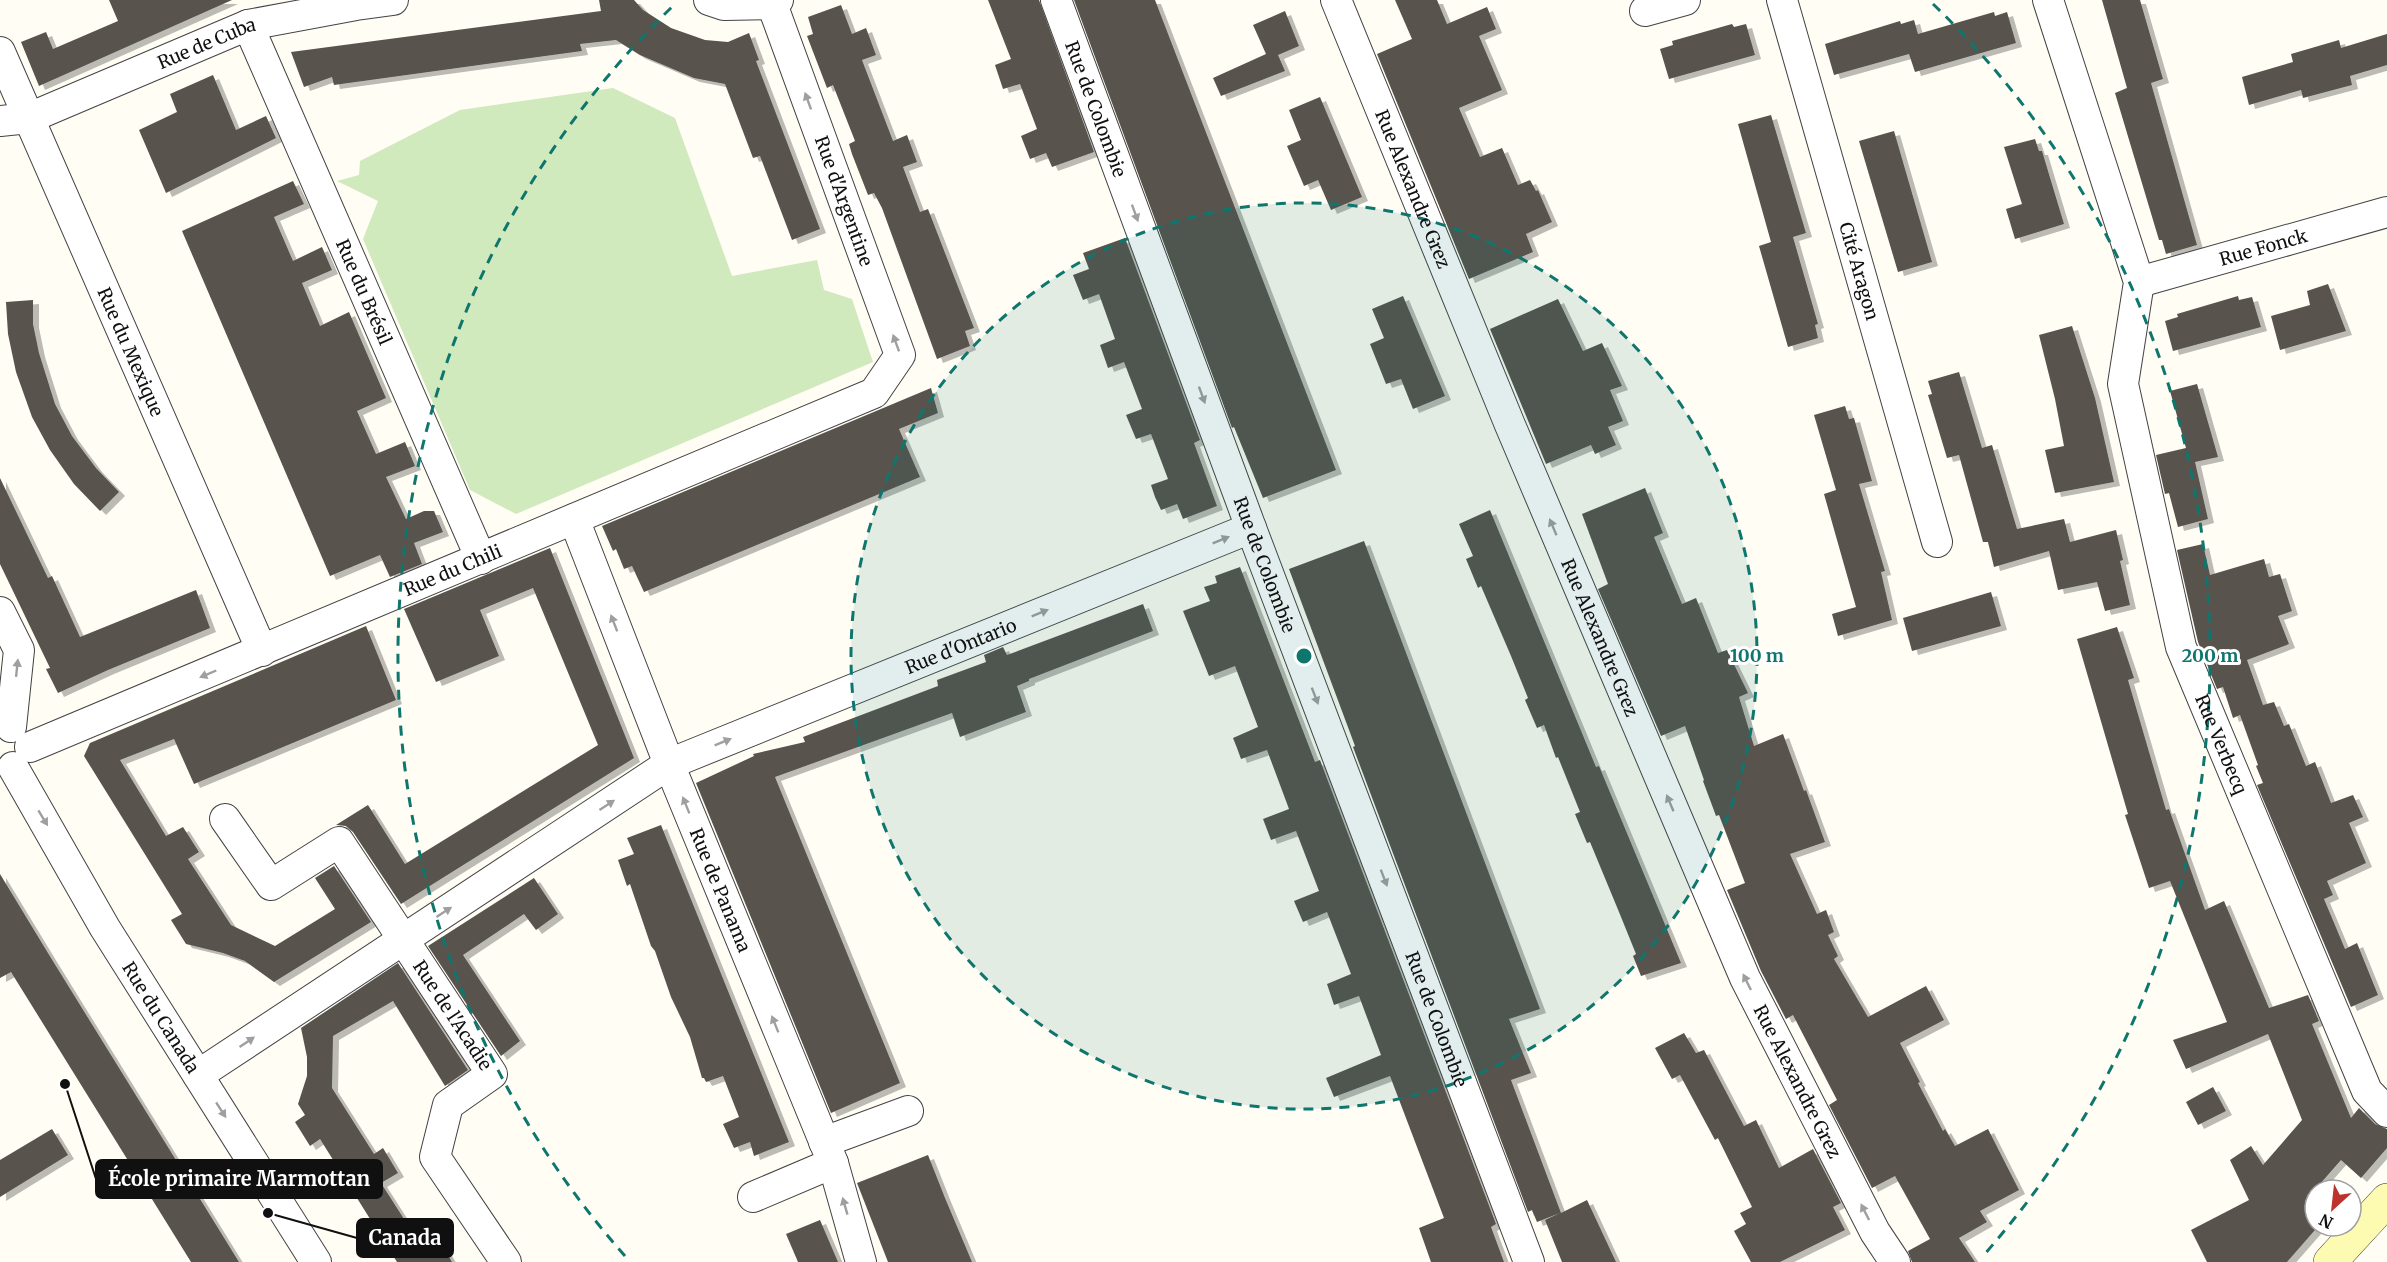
<svg xmlns="http://www.w3.org/2000/svg" width="2387" height="1262" font-family="Merriweather,serif">
  <style>
    .green { fill: #d0e9bd }
    .building { fill: #59524d; filter: url(#shadow) }
    .lines { fill: none; stroke-linecap: round; stroke-linejoin: round }
    .street-casing { stroke: #434343; stroke-width: 32 }
    .secondary-casing { stroke: #323232; stroke-width: 34 }
    .street { stroke: #fff; stroke-width: 30 }
    .secondary { stroke: #fcfbb1; stroke-width: 33 }
    .oneway { fill: #9f9f9f }
    .ring { fill: none; stroke: #0f766e; stroke-width: 3; stroke-dasharray: 10 8 }
    .labels { text-anchor: middle; dominant-baseline: central; stroke-width: 6; stroke-linejoin: round; paint-order: stroke }
    .street-label { font-size: 18px; fill: #101010; stroke: #fff }
    .centre { fill: #0f766e; stroke: #fff; stroke-width: 3 }
    .ring-label { font-size: 18px; text-anchor: middle; font-weight: bold; fill: #0f766e; stroke: #fff; stroke-width: 6; stroke-linejoin: round; paint-order: stroke }
    .leader { fill: none; stroke: #101010; stroke-width: 2 }
    .callout-dot { fill: #101010; stroke: #fff; stroke-width: 2 }
    .callout { fill: #101010; stroke: #101010; stroke-width: 2 }
    .callout-label { font-size: 20px; text-anchor: middle; font-weight: bold; fill: #fff }
  </style>
  <defs>
    <filter id="shadow"><feDropShadow dx="6" dy="4" stdDeviation="0" flood-color="#0004"/></filter>
  </defs>
  <rect width="100%" height="100%" fill="#fffdf4"/>
  <polygon class="green" points="613,88 675,118 732,276 817,260 824,290 852,299 873,362 516,514 470,490 363,239 378,201 337,181 359,175 360,161 460,110"/>
  <g class="building">
    <polygon points="109,0 232,0 39,86 21,42 46,32 53,49 118,21"/>
    <polygon points="599,0 634,0 643,10 671,28 705,40 728,42 749,33 759,60 756,61 820,229 792,240 760,156 753,158 725,84 694,78 640,55 616,40 580,44 582,51 334,85 332,77 304,87 291,52 601,11"/>
    <polygon points="988,0 1039,0 1094,152 1052,167 1046,153 1030,159 1021,136 1037,129 1020,84 1003,89 995,65 1011,59"/>
    <polygon points="1074,0 1155,0 1336,470 1263,498 1234,427 1232,428"/>
    <polygon points="1395,0 1437,0 1447,24 1487,7 1496,29 1479,36 1502,90 1459,108 1480,157 1502,148 1518,185 1530,180 1536,191 1538,190 1552,222 1526,234 1533,252 1469,279 1377,54 1412,39"/>
    <polygon points="2102,0 2140,0 2163,79 2151,83 2197,245 2166,254 2162,240 2159,240 2115,93 2127,88"/>
    <polygon points="841,5 852,34 866,28 876,55 862,60 893,141 907,135 917,162 903,167 920,212 928,209 974,328 965,331 970,346 937,359 882,208 874,193 868,195 852,154 849,144 855,141 833,85 827,88 807,36 813,34 808,17"/>
    <polygon points="1285,11 1299,46 1278,55 1285,71 1221,96 1213,78 1266,54 1253,25"/>
    <polygon points="1994,12 1995,16 2007,12 2016,43 1915,72 1909,54 1834,75 1825,44 1900,21 1901,24 1914,20 1918,34"/>
    <polygon points="1732,24 1734,27 1746,24 1755,55 1669,79 1660,49 1673,45 1672,41"/>
    <polygon points="2387,34 2387,65 2350,76 2352,85 2303,98 2301,90 2249,105 2242,77 2293,62 2291,54 2339,40 2341,48"/>
    <polygon points="213,75 236,130 266,116 276,138 166,193 139,130 177,112 170,94"/>
    <polygon points="1320,97 1362,197 1331,210 1318,180 1304,186 1287,146 1301,140 1289,110"/>
    <polygon points="1771,115 1806,233 1793,237 1818,324 1815,325 1818,338 1788,347 1759,246 1771,242 1738,124"/>
    <polygon points="1894,131 1932,262 1898,272 1859,141"/>
    <polygon points="2035,139 2039,151 2042,151 2064,224 2015,239 2006,209 2022,204 2004,147"/>
    <polygon points="293,181 304,204 274,217 293,261 322,247 332,270 302,283 320,326 349,312 386,398 357,411 376,454 405,442 415,466 386,477 406,519 424,511 434,511 443,532 414,543 422,564 390,577 380,555 330,576 182,231"/>
    <polygon points="1125,238 1200,440 1194,443 1217,506 1183,519 1177,504 1161,510 1155,497 1151,485 1168,479 1151,434 1136,439 1126,415 1142,409 1124,362 1108,368 1100,345 1115,339 1099,294 1083,300 1073,275 1089,269 1083,253"/>
    <polygon points="2328,284 2346,331 2280,350 2271,316 2310,305 2307,291"/>
    <polygon points="1403,296 1445,396 1413,409 1401,379 1386,384 1370,344 1384,338 1372,309"/>
    <polygon points="2238,296 2239,300 2252,297 2261,327 2173,351 2165,321 2178,317 2177,314"/>
    <polygon points="1558,299 1583,351 1602,343 1622,386 1610,390 1623,421 1608,427 1616,445 1595,454 1591,445 1546,464 1490,329"/>
    <polygon points="33,300 33,324 39,353 55,404 72,436 96,468 119,492 100,511 74,484 50,450 32,417 16,372 8,334 6,302"/>
    <polygon points="2072,326 2095,398 2114,482 2055,493 2045,450 2064,446 2055,399 2039,335"/>
    <polygon points="1959,372 1982,448 1992,445 2017,529 2064,519 2070,542 2116,530 2123,560 2120,561 2130,605 2105,611 2097,582 2058,590 2049,551 1994,567 1988,542 1983,542 1959,455 1947,458 1928,395 1932,394 1928,381"/>
    <polygon points="2197,384 2218,457 2195,462 2208,519 2178,527 2169,493 2165,494 2156,455 2186,448 2170,391"/>
    <polygon points="931,388 938,413 899,429 920,477 644,592 632,566 624,569 616,549 613,551 602,526"/>
    <polygon points="1845,406 1849,419 1854,418 1872,481 1859,484 1885,571 1881,572 1892,620 1838,636 1832,614 1856,607 1824,494 1836,490 1814,415"/>
    <polygon points="0,478 48,578 52,576 80,637 196,590 210,628 108,670 58,693 46,669 50,668 0,564"/>
    <polygon points="1645,488 1663,533 1654,537 1682,604 1696,598 1718,653 1727,650 1748,693 1739,697 1754,746 1783,734 1804,791 1806,790 1825,842 1790,854 1817,914 1826,910 1834,932 1828,935 1838,956 1834,959 1868,1017 1926,986 1944,1020 1900,1043 1920,1082 1918,1083 1943,1131 1945,1129 1955,1146 1988,1129 2019,1190 1980,1211 1987,1222 1959,1238 1975,1262 1912,1262 1908,1251 1930,1239 1895,1176 1872,1188 1829,1105 1837,1100 1793,1015 1786,1019 1761,971 1727,890 1745,883 1719,815 1716,816 1703,781 1704,780 1685,726 1661,736 1598,589 1608,584 1582,514"/>
    <polygon points="1490,510 1596,767 1599,766 1681,963 1641,976 1633,956 1636,954 1619,912 1590,842 1587,843 1575,814 1580,812 1558,757 1556,758 1544,725 1537,728 1525,700 1528,698 1511,656 1481,586 1478,588 1466,559 1473,556 1459,524"/>
    <polygon points="1364,541 1540,1009 1509,1019 1531,1073 1511,1080 1561,1213 1587,1200 1616,1262 1562,1262 1545,1220 1560,1213 1537,1222 1532,1210 1528,1212 1353,747 1355,746 1289,569"/>
    <polygon points="2203,544 2210,575 2264,559 2269,577 2280,574 2292,611 2278,616 2289,644 2247,660 2263,705 2274,702 2284,726 2289,724 2306,766 2315,762 2331,803 2353,795 2363,817 2349,823 2366,863 2327,881 2333,895 2324,899 2345,949 2357,943 2378,995 2351,1007 2257,785 2263,783 2256,766 2258,765 2240,715 2233,718 2223,687 2217,689 2198,642 2177,550"/>
    <polygon points="550,548 634,758 401,904 353,832 346,826 336,825 368,805 405,864 598,745 533,588 480,610 499,656 436,682 404,609"/>
    <polygon points="1240,567 1315,762 1320,760 1496,1224 1491,1227 1504,1262 1431,1262 1419,1228 1444,1218 1390,1076 1334,1097 1326,1078 1381,1055 1359,996 1334,1005 1327,984 1351,974 1327,912 1303,922 1294,901 1319,891 1296,831 1271,840 1263,819 1289,809 1267,750 1241,759 1237,748 1233,738 1258,727 1235,666 1209,676 1183,611 1210,601 1204,587 1217,583 1215,576"/>
    <polygon points="1991,592 2001,626 1912,651 1903,618"/>
    <polygon points="1143,604 1153,631 1029,679 1029,681 1017,686 1026,712 960,737 952,713 775,777 900,1083 831,1113 696,783 754,756 753,754 805,742 803,737 938,686 937,680 986,662 984,655 1003,647 1007,655"/>
    <polygon points="366,626 396,700 194,784 174,739 120,760 166,836 183,827 199,852 188,859 231,925 275,946 335,909 315,878 334,866 371,922 274,982 245,961 223,953 186,944 171,920 182,914 84,756 90,743"/>
    <polygon points="2117,627 2134,678 2128,680 2166,810 2169,809 2205,910 2224,901 2269,1008 2308,995 2319,1021 2312,1024 2351,1118 2359,1108 2375,1124 2387,1129 2387,1148 2361,1178 2341,1160 2305,1201 2315,1210 2315,1230 2287,1262 2207,1262 2191,1230 2249,1200 2230,1160 2251,1146 2263,1165 2302,1120 2268,1034 2186,1069 2173,1040 2227,1022 2170,881 2149,888 2125,815 2128,814 2077,639"/>
    <polygon points="661,825 789,1142 754,1156 750,1142 734,1148 723,1124 739,1117 723,1076 706,1082 704,1078 702,1078 690,1037 671,997 655,951 651,946 630,884 627,886 618,860 634,854 627,838"/>
    <polygon points="0,874 51,958 239,1262 191,1262 11,972 0,978"/>
    <polygon points="534,878 558,914 536,930 524,914 463,955 520,1041 501,1056 428,946"/>
    <polygon points="398,963 468,1070 445,1086 393,1001 333,1036 332,1088 374,1154 383,1148 398,1173 381,1183 413,1233 429,1223 452,1262 397,1262 320,1139 310,1146 295,1122 305,1115 298,1104 307,1076 307,1057 301,1028"/>
    <polygon points="1684,1033 1696,1053 1704,1050 1744,1126 1756,1120 1779,1168 1813,1149 1841,1203 1833,1207 1845,1230 1780,1262 1751,1262 1734,1231 1746,1224 1740,1213 1752,1207 1718,1138 1715,1140 1680,1075 1672,1079 1655,1048"/>
    <polygon points="2213,1087 2226,1111 2198,1125 2186,1102"/>
    <polygon points="52,1129 68,1155 0,1197 0,1160"/>
    <polygon points="928,1155 945,1198 972,1262 888,1262 857,1183"/>
    <polygon points="820,1220 838,1262 798,1262 786,1234"/>
  </g>
  <g class="lines">
    <g class="street-casing">
      <g id="street">
        <polyline points="709,0 724,5 772,4 778,0"/>
        <path id="s1" d="M1056,0L1251,528L1529,1262"/>
        <path id="s2" d="M1336,0L1510,425L1745,978L1875,1232L1895,1262"/>
        <path id="s3" d="M1782,0L1937,542"/>
        <path id="s4" d="M2048,0L2139,282L2123,384L2181,647L2367,1091L2387,1112"/>
        <polyline points="1645,11 1685,0"/>
        <path id="s5" d="M248,25L481,559"/>
        <path id="s6" d="M0,52L262,651"/>
        <path id="s7" d="M0,121L29,118L248,25L356,5L393,0"/>
        <path id="s8" d="M2139,282L2387,212"/>
        <path id="s9" d="M574,519L669,764L833,1163L861,1262"/>
        <polyline points="0,612 19,650 11,727"/>
        <path id="s10" d="M30,747L874,393L900,355L772,4"/>
        <path id="s11" d="M13,767L105,928L316,1262"/>
        <path id="s12" d="M225,819L271,885L339,842L492,1074L448,1105L435,1157L506,1262"/>
        <path id="s13" d="M198,1075L669,764L1251,528"/>
        <polyline points="824,1142 908,1111"/>
        <polyline points="753,1197 833,1163"/>
      </g>
    </g>
    <g class="secondary-casing">
      <polyline id="secondary" points="2330,1262 2387,1200"/>
    </g>
    <use href="#street" class="street"/>
    <use href="#secondary" class="secondary"/>
  </g>
  <defs><path id="oneway-solid" d="M-6-.8H1V-3.2L6.5 0L1 3.2V.8H-6Z" transform="scale(1.5)"/></defs>
  <g class="oneway">
    <use href="#oneway-solid" transform="translate(808 101) rotate(-110)"/>
    <use href="#oneway-solid" transform="translate(1135 213) rotate(70)"/>
    <use href="#oneway-solid" transform="translate(896 343) rotate(-110)"/>
    <use href="#oneway-solid" transform="translate(1202 395) rotate(70)"/>
    <use href="#oneway-solid" transform="translate(1553 527) rotate(-113)"/>
    <use href="#oneway-solid" transform="translate(1221 540) rotate(-22)"/>
    <use href="#oneway-solid" transform="translate(1040 613) rotate(-22)"/>
    <use href="#oneway-solid" transform="translate(614 623) rotate(-111)"/>
    <use href="#oneway-solid" transform="translate(17 668) rotate(-84)"/>
    <use href="#oneway-solid" transform="translate(208 674) rotate(157)"/>
    <use href="#oneway-solid" transform="translate(1315 696) rotate(69)"/>
    <use href="#oneway-solid" transform="translate(723 742) rotate(-22)"/>
    <use href="#oneway-solid" transform="translate(1670 803) rotate(-113)"/>
    <use href="#oneway-solid" transform="translate(607 805) rotate(-33)"/>
    <use href="#oneway-solid" transform="translate(686 805) rotate(-112)"/>
    <use href="#oneway-solid" transform="translate(43 818) rotate(59)"/>
    <use href="#oneway-solid" transform="translate(1384 878) rotate(69)"/>
    <use href="#oneway-solid" transform="translate(444 912) rotate(-33)"/>
    <use href="#oneway-solid" transform="translate(1747 982) rotate(-116)"/>
    <use href="#oneway-solid" transform="translate(775 1024) rotate(-112)"/>
    <use href="#oneway-solid" transform="translate(247 1042) rotate(-34)"/>
    <use href="#oneway-solid" transform="translate(221 1110) rotate(57)"/>
    <use href="#oneway-solid" transform="translate(845 1206) rotate(-106)"/>
    <use href="#oneway-solid" transform="translate(1865 1212) rotate(-117)"/>
  </g>
  <circle cx="1304" cy="656" r="453" fill="#0f766e" fill-opacity=".12"/>
  <g class="ring">
    <circle cx="1304" cy="656" r="453"/>
    <path d="M625 1256A906 906 0 0 1 675 4M1933 4A906 906 0 0 1 1983 1256"/>
  </g>
  <g class="labels">
    <g class="street-label">
      <text stroke="none"><textPath href="#s7" startOffset="222">Rue de Cuba</textPath></text>
      <text stroke="none"><textPath href="#s1" startOffset="116">Rue de Colombie</textPath></text>
      <text stroke="none"><textPath href="#s2" startOffset="204">Rue Alexandre Grez</textPath></text>
      <text transform="translate(844 201) rotate(70)">Rue d'Argentine</text>
      <text stroke="none"><textPath href="#s8" startOffset="129">Rue Fonck</textPath></text>
      <text stroke="none"><textPath href="#s3" startOffset="282">Cité Aragon</textPath></text>
      <text stroke="none"><textPath href="#s5" startOffset="291">Rue du Brésil</textPath></text>
      <text stroke="none"><textPath href="#s6" startOffset="327">Rue du Mexique</textPath></text>
      <text stroke="none"><textPath href="#s1" startOffset="602">Rue de Colombie</textPath></text>
      <text stroke="none"><textPath href="#s10" startOffset="458">Rue du Chili</textPath></text>
      <text stroke="none"><textPath href="#s2" startOffset="690">Rue Alexandre Grez</textPath></text>
      <text stroke="none"><textPath href="#s13" startOffset="879">Rue d'Ontario</textPath></text>
      <text stroke="none"><textPath href="#s4" startOffset="774">Rue Verbecq</textPath></text>
      <text stroke="none"><textPath href="#s9" startOffset="399">Rue de Panama</textPath></text>
      <text stroke="none"><textPath href="#s12" startOffset="368">Rue de l'Acadie</textPath></text>
      <text stroke="none"><textPath href="#s11" startOffset="291">Rue du Canada</textPath></text>
      <text stroke="none"><textPath href="#s1" startOffset="1088">Rue de Colombie</textPath></text>
      <text stroke="none"><textPath href="#s2" startOffset="1176">Rue Alexandre Grez</textPath></text>
    </g>
  </g>
  <circle cx="1304" cy="656" r="9" class="centre"/>
  <g class="ring-label">
    <text x="1757" y="662">100 m</text>
    <text x="2210" y="662">200 m</text>
  </g>
  <path class="leader" d="M65 1084L96 1179M268 1213L357 1238"/>
  <g class="callout-dot">
    <circle cx="65" cy="1084" r="6"/>
    <circle cx="268" cy="1213" r="6"/>
  </g>
  <g class="callout">
    <rect x="96" y="1160" width="286" height="38" rx="6"/>
    <rect x="357" y="1219" width="96" height="38" rx="6"/>
  </g>
  <g class="callout-label">
    <text x="239" y="1186">École primaire Marmottan</text>
    <text x="405" y="1245">Canada</text>
  </g>
  <g transform="translate(2333 1208) rotate(207)"><circle r="28" fill="#ffffff" stroke="#9f9f9f" stroke-width="1.5"/>
  <path d="M0-4.5L10 22L0 15L-10 22Z" fill="#bd322c"/>
  <text y="-9" font-size="16" font-weight="bold" text-anchor="middle" fill="#101010">N</text>
  </g>
</svg>
